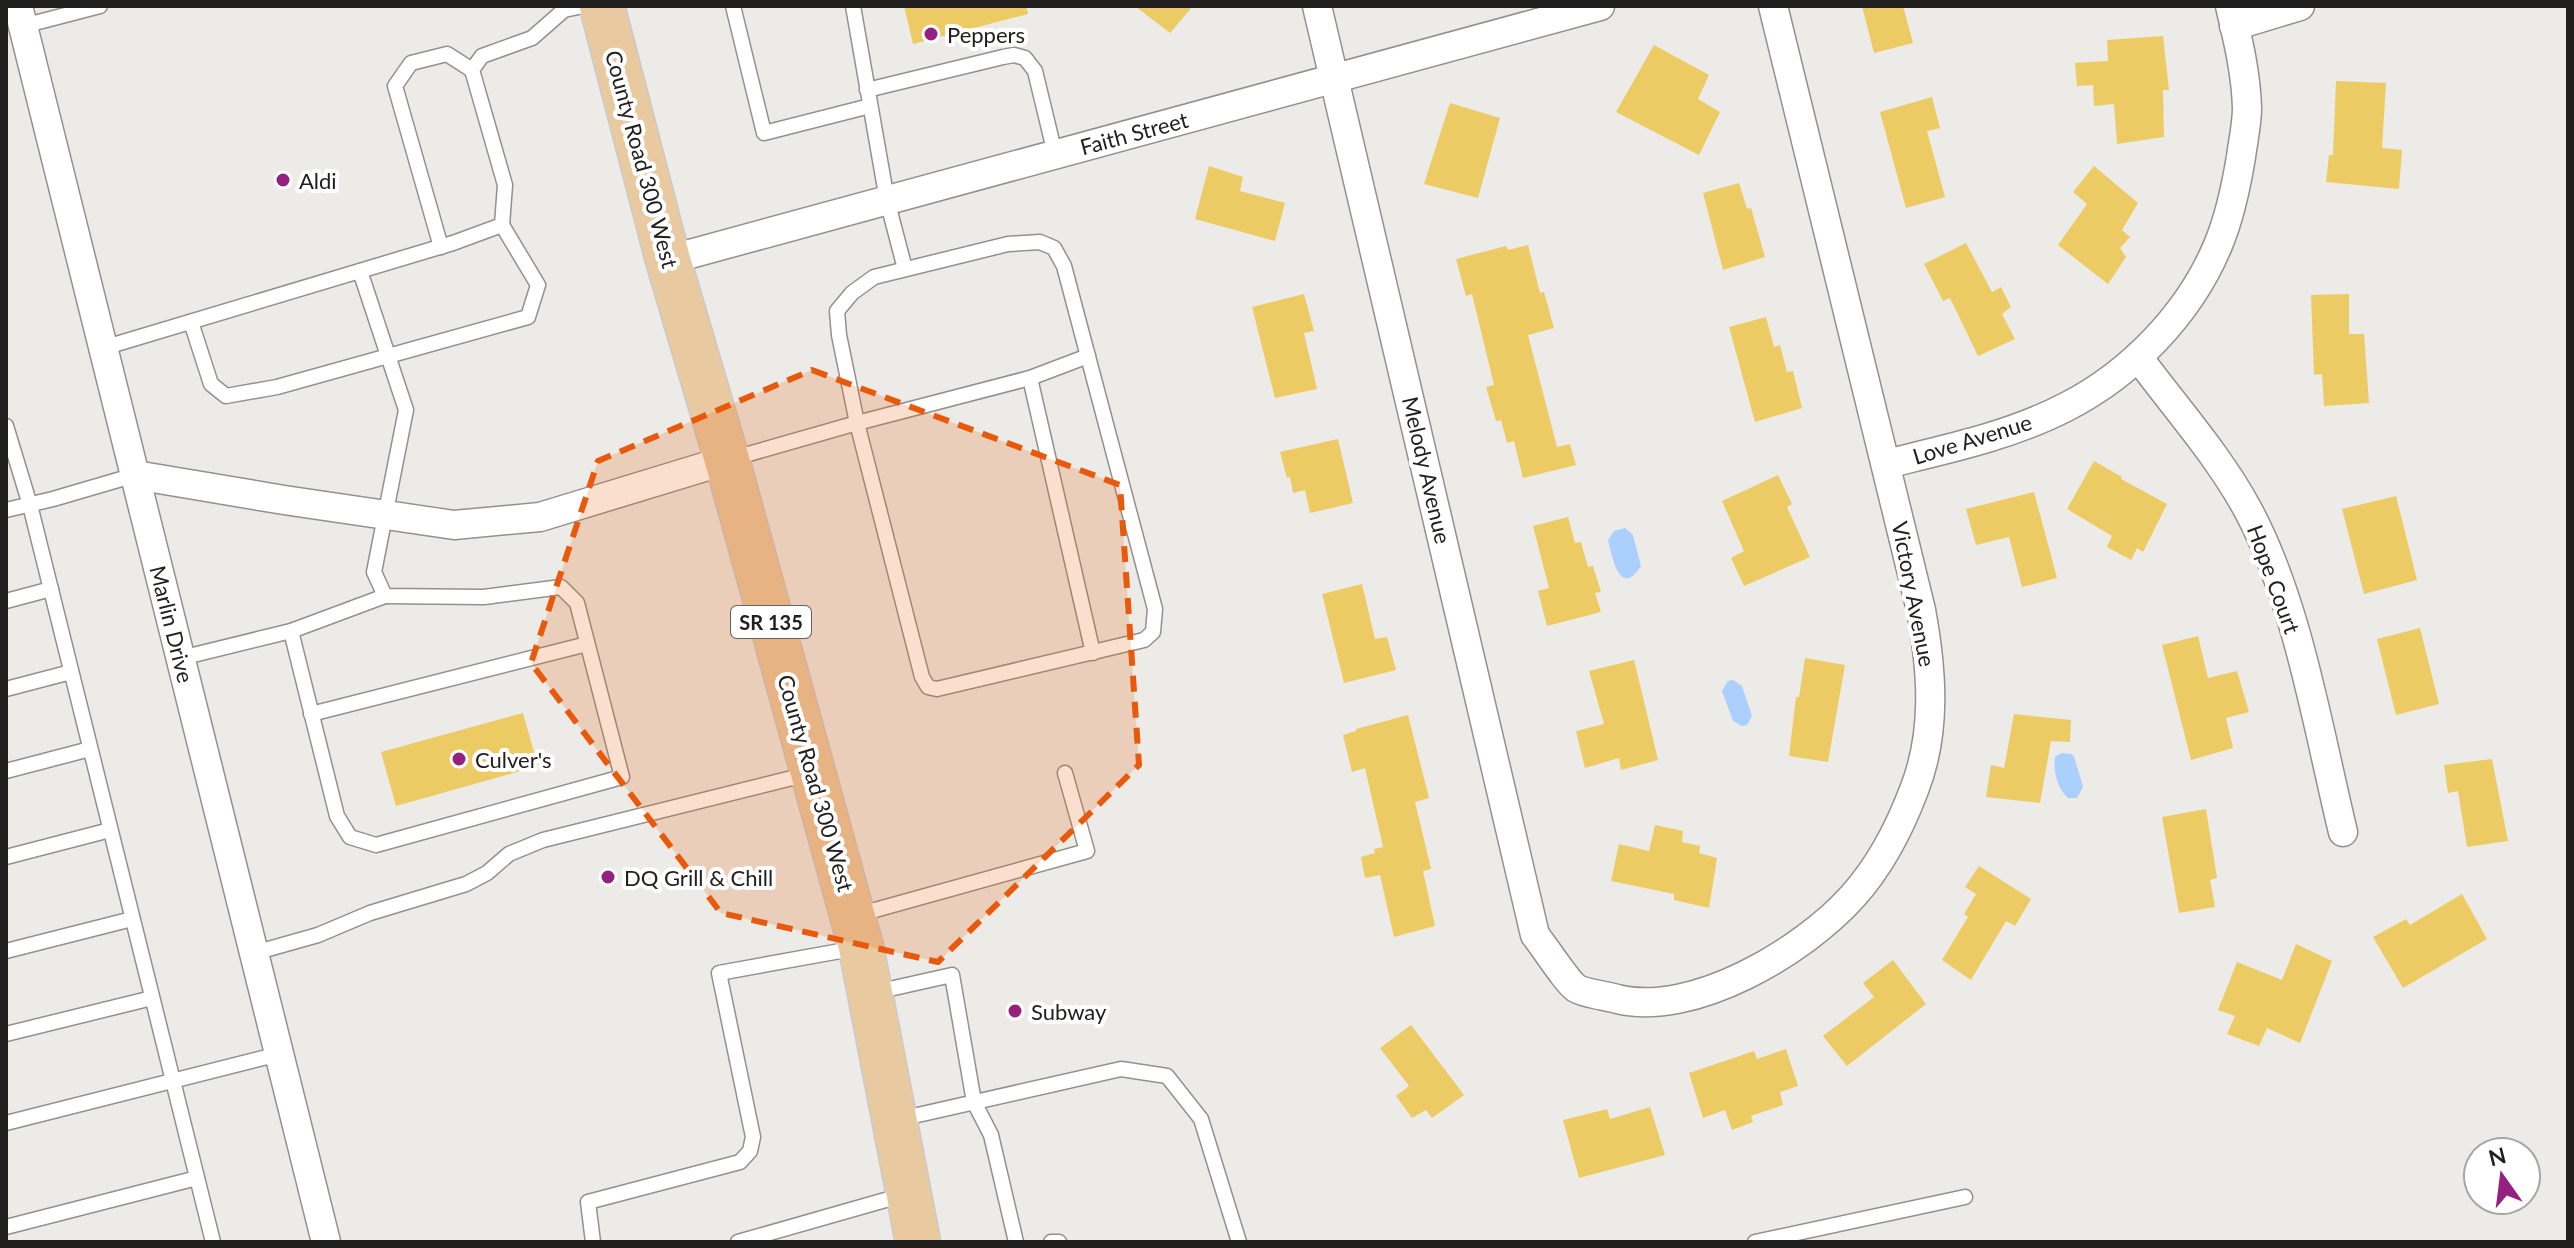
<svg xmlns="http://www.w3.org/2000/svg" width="2574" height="1248" font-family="Lato,sans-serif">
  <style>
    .water { fill: #abd0fe }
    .building { fill: #eccb64 }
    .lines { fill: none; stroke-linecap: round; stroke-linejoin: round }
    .service-casing { stroke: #92918d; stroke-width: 17 }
    .minor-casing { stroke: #92918d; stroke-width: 31 }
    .primary-casing { stroke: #cac9c9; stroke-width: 47 }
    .service { stroke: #fff; stroke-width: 14 }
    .minor { stroke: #fff; stroke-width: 28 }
    .primary { stroke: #e9caa0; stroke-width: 44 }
    .marked { fill: #e8590c; fill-opacity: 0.2; stroke: #e8590c; stroke-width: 6; stroke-dasharray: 16 10; stroke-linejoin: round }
    .poi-dot { fill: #94217f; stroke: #fff; stroke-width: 3 }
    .labels { text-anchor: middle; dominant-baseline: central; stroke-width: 8; stroke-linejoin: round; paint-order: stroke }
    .shield { fill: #fff; stroke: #646362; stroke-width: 2 }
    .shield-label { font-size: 20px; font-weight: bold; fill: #21201f }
    .poi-label { font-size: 22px; fill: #21201f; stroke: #fff; text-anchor: start }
    .street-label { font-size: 22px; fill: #21201f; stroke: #fff }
  </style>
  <rect width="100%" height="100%" fill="#ecebe7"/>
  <g class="water">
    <path d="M1625,528L1633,535L1641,566C1620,599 1612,557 1608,540L1614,531Z"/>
    <polygon points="1733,680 1742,686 1752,716 1747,725 1742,726 1733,721 1722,691 1728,681"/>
    <path d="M2061,753L2071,754L2074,756L2083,787L2077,798H2068C2057,789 2053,770 2055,757Z"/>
  </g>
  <g class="building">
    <polygon points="904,6 1026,6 1028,14 913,44"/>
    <polygon points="1135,6 1193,6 1170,33"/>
    <polygon points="1862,6 1903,6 1913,43 1874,53"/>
    <polygon points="2163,36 2169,90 2163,90 2164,137 2117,144 2114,104 2094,106 2093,85 2077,86 2075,63 2108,61 2107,40"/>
    <polygon points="1654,45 1709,75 1698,99 1720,112 1699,155 1616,112"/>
    <polygon points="2336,81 2386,83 2382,148 2402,150 2399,189 2326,182 2329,155 2333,155"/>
    <polygon points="1932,97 1940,128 1927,131 1945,197 1906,208 1880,112"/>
    <polygon points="1450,103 1500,118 1478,198 1424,184"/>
    <polygon points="1209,166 1243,177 1240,191 1285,203 1275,241 1195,219"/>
    <polygon points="2094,166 2138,203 2122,230 2130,237 2120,248 2126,257 2108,284 2058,245 2087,204 2073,192"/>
    <polygon points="1739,183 1747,209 1751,208 1765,257 1723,270 1703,193"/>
    <polygon points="1966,243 1992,292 2001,287 2011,307 2002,314 2015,339 1978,356 1950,298 1943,301 1924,264"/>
    <polygon points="1528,245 1540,293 1544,292 1554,328 1528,335 1557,447 1570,444 1576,465 1523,478 1514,441 1507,443 1501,420 1496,421 1486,387 1494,385 1472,294 1466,296 1456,259 1506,246 1508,250"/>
    <polygon points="1304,294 1314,331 1304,333 1317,389 1275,398 1252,307"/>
    <polygon points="2349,294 2349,334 2364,334 2369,403 2324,406 2322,374 2314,375 2311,295"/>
    <polygon points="1766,317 1774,347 1780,345 1787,372 1793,371 1802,408 1755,422 1729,327"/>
    <polygon points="1338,439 1353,503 1310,513 1305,490 1293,493 1290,477 1287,478 1280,452"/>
    <polygon points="2094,461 2122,477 2121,479 2167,504 2143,552 2137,548 2131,560 2107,547 2112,536 2067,509"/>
    <polygon points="1778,475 1792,504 1787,507 1810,557 1744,586 1731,558 1744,551 1722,501"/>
    <polygon points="2034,492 2057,578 2022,587 2009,537 1976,545 1966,509"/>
    <polygon points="2396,496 2417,580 2364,594 2342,509"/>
    <polygon points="1568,517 1575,543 1581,542 1588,567 1593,566 1601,592 1595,593 1601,612 1547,626 1538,591 1549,588 1533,526"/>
    <polygon points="1362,584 1375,639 1387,637 1396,670 1344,683 1322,594"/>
    <polygon points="2420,628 2439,704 2396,715 2377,639"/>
    <polygon points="2198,636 2208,678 2237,671 2249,712 2226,718 2233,748 2191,760 2162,645"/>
    <polygon points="1805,658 1845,665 1828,762 1789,756 1796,697 1799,697"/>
    <polygon points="1634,660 1658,760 1621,770 1619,758 1585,768 1576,731 1604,724 1589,671"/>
    <polygon points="523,713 538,766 396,806 381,752"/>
    <polygon points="2014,714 2071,720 2070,742 2051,741 2040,803 1986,797 1991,765 2004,768"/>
    <polygon points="1408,715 1429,798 1415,802 1431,869 1423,871 1435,926 1394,937 1380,875 1365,878 1361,857 1375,853 1374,849 1383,847 1365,768 1352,772 1343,735 1356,731 1356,729"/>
    <polygon points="2492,759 2508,841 2467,847 2458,791 2448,793 2444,765"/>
    <polygon points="2206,809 2217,878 2210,880 2215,907 2179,913 2162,817"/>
    <polygon points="1655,825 1683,831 1682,842 1700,846 1699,853 1717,858 1709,908 1674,900 1674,894 1611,881 1619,844 1649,851"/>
    <polygon points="1979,866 2031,899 2015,926 2006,921 1971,980 1942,960 1968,917 1964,914 1976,894 1965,887"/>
    <polygon points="2462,894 2487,939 2403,988 2373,937 2406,919 2410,925"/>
    <polygon points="2296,944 2332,961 2300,1043 2267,1028 2259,1046 2227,1034 2235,1016 2218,1010 2237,962 2282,980"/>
    <polygon points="1893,960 1926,1004 1847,1066 1823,1036 1874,997 1863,983"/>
    <polygon points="1411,1025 1464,1095 1432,1118 1426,1110 1412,1118 1396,1096 1409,1086 1380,1048"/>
    <polygon points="1786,1049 1798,1086 1780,1092 1783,1105 1751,1116 1753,1122 1732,1130 1725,1110 1703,1118 1689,1073 1754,1051 1757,1059"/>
    <polygon points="1650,1107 1665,1155 1579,1178 1563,1120 1607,1109 1610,1119"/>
  </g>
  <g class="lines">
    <g class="service-casing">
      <g id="service">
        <polyline points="733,6 764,133 870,106"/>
        <polyline points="853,6 887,200 905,269"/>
        <polyline points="23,26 100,6"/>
        <polyline points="867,90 1003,57 1014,55 1025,58 1035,71 1055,154"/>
        <polygon points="1040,242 1054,248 1064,266 1155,609 1153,632 1144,640 937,689 928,687 922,677 857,423 839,335 837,311 852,293 874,277 1008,244"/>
        <polyline points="441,247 395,86 411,63 447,54 472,70"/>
        <polyline points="191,322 211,384 226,396 277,387 528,317 538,285 502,225"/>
        <polyline points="103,348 453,243 502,225 505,185 472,70 482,56 532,38 564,10 583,6"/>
        <polyline points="1030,378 1093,653"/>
        <polyline points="6,426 30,505 213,1242"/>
        <polyline points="731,459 857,423 1030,378 1088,356"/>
        <polyline points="6,510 53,499 135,475"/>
        <polyline points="6,601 51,589"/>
        <polyline points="291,631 337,816 350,837 376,845 622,777 577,603 561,587 484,597 385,596 374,572 406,410 360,271"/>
        <polyline points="181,658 291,631 385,596"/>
        <polyline points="6,689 71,672"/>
        <polyline points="311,714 587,644"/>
        <polyline points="6,771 90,749"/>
        <polyline points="6,857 110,830"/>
        <polyline points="857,915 1087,851 1065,773"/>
        <polyline points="6,951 132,919"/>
        <polyline points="254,953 318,935 370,913 466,884 487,873 509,854 543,840 808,774"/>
        <polyline points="876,992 952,975 974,1102 991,1135 1016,1242"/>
        <polyline points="6,1034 152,998"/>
        <polyline points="900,1119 1121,1069 1167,1076 1201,1119 1239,1242"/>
        <polyline points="6,1123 279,1054"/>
        <polyline points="6,1227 197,1178"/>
        <polyline points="593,1242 588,1202 740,1162 750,1151 753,1137 719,973 857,948"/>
        <polyline points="738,1242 903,1195"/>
        <polyline points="1051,1242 1059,1242"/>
        <polyline points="1755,1242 1965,1197"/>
      </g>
    </g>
    <g class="minor-casing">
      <g id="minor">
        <polyline points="18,6 326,1242"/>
        <path d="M1317,6L1535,935C1544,946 1567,982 1576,988C1583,993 1607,996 1617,999C1693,1018 1804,951 1853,896C1880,866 1900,827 1914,790C1937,732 1932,670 1921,610L1773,6"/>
        <polyline points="2234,26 2300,6"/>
        <polyline points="668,260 1600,6"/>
        <path d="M2138,357C2175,407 2219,456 2248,510C2298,603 2318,729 2343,832"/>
        <path d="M1886,464C1947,449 2010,436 2066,407C2131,374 2190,313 2218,245C2230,217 2236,187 2241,157C2243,141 2247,124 2247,108C2246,73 2238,40 2230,6"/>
        <polyline points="135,475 284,500 454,525 540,517 727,460"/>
      </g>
    </g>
    <g class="primary-casing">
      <polyline id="primary" points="602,6 668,260 727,460 861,947 918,1242"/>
    </g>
    <use href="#service" class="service"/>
    <use href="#minor" class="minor"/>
    <use href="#primary" class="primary"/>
  </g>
  <path class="marked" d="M812,370L1120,485L1139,765L938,962L721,913L531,663L598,461Z"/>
  <g class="poi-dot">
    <circle cx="931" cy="34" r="8"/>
    <circle cx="283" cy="180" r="8"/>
    <circle cx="459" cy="759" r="8"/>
    <circle cx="608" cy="877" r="8"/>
    <circle cx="1015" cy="1011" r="8"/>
  </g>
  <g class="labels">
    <rect class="shield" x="731" y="606" width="80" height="32" rx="6"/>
    <g class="shield-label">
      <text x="771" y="622">SR 135</text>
    </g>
    <g class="poi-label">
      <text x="947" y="34">Peppers</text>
      <text x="299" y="180">Aldi</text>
      <text x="475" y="759">Culver's</text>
      <text x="624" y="877">DQ Grill &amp; Chill</text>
      <text x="1031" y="1011">Subway</text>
    </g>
    <g class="street-label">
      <text transform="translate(1134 133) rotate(-15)">Faith Street</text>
      <text transform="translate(642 159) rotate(75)">County Road 300 West</text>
      <text transform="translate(1972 439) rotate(-17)">Love Avenue</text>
      <text transform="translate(1427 470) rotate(77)">Melody Avenue</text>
      <text transform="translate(2274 579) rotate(70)">Hope Court</text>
      <text transform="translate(1914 594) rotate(79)">Victory Avenue</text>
      <text transform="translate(172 624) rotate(76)">Marlin Drive</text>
      <text transform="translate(816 783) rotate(74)">County Road 300 West</text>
    </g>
  </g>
  <rect width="2574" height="1248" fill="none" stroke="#21201f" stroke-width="16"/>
  <g transform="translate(2502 1176) rotate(346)"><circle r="38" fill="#ffffff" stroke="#a6a6a5" stroke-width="2"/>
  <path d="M0-6L14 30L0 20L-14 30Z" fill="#94217f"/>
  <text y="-12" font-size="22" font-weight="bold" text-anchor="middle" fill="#21201f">N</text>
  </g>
</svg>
